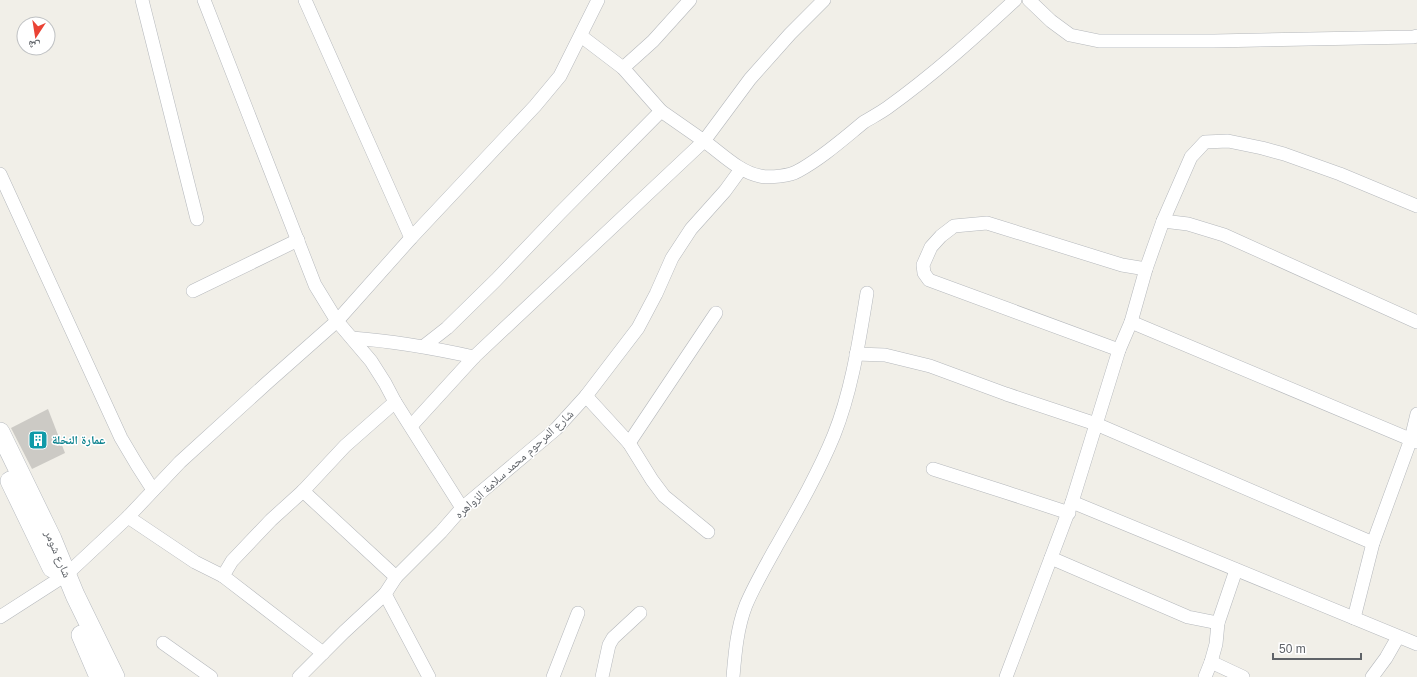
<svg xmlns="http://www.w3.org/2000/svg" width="1417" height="677" font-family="Helvetica,'Noto Naskh Arabic',sans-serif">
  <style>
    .building { fill: #cccac5 }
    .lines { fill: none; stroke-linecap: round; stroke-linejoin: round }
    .street-casing { stroke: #b5b8bc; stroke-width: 14 }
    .secondary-casing { stroke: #b6babf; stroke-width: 20 }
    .street { stroke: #fff; stroke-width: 13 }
    .secondary { stroke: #fff; stroke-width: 19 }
    .labels { text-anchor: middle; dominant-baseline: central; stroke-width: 3; stroke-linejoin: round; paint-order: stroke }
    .culture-label { font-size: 12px; font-weight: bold; fill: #0d838f; stroke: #fff; text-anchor: start }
    .street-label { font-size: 12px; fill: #5f6368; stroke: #fff }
  </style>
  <rect width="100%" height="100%" fill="#f1efe8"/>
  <polygon class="building" points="48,409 65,453 32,469 11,428"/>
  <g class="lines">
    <g class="street-casing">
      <g id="street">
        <polyline points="142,0 197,219"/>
        <polyline points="204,0 315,285 337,321 371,361 385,383 395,402 462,508"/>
        <polyline points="305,0 411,238"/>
        <polyline points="1029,0 1051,21 1070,35 1099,41 1214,41 1413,37 1417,36"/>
        <polyline points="581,36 623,68 661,111 704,141 750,79 790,34 824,0"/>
        <polyline points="623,68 653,41 690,0"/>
        <polyline points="0,174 121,438 137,465 153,490"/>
        <polyline points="1163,221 1188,224 1224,235 1417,322"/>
        <polyline points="193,291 298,240"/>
        <polyline points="1131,322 1417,442"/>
        <path d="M352,338C393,341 433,348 474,357L704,141C721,153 739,172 760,176C770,178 790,176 798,171C822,158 843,139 864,122C872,117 880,113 887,108C933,75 974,38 1015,0"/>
        <polyline points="424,346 447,328 496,280 560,213 661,111"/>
        <polyline points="1119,350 929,280 924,273 923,265 931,247 941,236 954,226 987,223 1122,265 1146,269"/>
        <polyline points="856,354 885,355 930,366 1006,394 1096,424 1373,543"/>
        <polyline points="586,396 629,443 652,480 664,496 708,532"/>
        <polyline points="411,426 474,357"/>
        <polyline points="629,443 716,313"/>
        <polyline points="933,469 1005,492 1069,513"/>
        <polyline points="303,491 396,577"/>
        <polyline points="1072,502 1417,644"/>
        <polyline points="128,517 195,562 223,576"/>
        <polyline points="1051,558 1188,617 1218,623"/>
        <polyline points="385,594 429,677"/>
        <polyline points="0,617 67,574 128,517 180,462 268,382 337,321 411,238 535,106 560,76 598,0"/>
        <polyline points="1354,618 1373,543 1411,439 1417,414"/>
        <polyline points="163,643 211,677"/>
        <polyline points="323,653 223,576 232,561 271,520 303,491 345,446 395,402"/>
        <polyline points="1211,662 1243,677"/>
        <polyline points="299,677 344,632 385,594 396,577 441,532 462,508 556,429 586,396 638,328 656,294 672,258 691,229 725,191 741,169"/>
        <polyline points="553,677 578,613"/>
        <polyline points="602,677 609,645 613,638 640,613"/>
        <path d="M733,677C735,653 737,628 746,605C754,586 765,567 775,549C796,512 818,474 834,435C852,390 859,341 867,293"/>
        <polyline points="1006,677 1072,502 1119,350 1131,322 1146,269 1163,221 1191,157 1205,142 1228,141 1262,148 1284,154 1340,174 1417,206"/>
        <polyline points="1205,677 1211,662 1216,644 1218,623 1236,570"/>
        <polyline points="1372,677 1386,658 1398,637"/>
      </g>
    </g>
    <g class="secondary-casing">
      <g id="secondary">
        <polyline points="0,432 52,539 75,595 115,677"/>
        <polyline points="10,481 52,568"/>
        <polyline points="81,635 99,677"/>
      </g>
    </g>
    <use href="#street" class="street"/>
    <use href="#secondary" class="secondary"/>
  </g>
  <defs>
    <g id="building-square" transform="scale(1)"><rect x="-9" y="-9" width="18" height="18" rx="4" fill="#0f9aa8" stroke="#fff"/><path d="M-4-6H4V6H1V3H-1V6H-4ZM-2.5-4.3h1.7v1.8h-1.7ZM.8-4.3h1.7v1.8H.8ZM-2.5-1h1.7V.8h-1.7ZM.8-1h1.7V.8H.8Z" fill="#fff"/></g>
  </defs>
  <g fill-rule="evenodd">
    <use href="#building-square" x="38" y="440"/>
  </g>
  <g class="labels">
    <g class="culture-label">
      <text x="52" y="440">عمارة النخلة</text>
    </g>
    <g class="street-label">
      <text transform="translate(514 464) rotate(-42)">شارع المرحوم محمد سلامة الزواهره</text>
      <text transform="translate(58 554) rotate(67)">شارع شومر</text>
    </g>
  </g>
  <g transform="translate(36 36) rotate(192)"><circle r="19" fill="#ffffff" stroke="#bfc1c3"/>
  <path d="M0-3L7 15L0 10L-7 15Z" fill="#ea4335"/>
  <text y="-6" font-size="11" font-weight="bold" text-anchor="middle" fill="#5f6368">ش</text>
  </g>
  <path d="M1273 653v6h88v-6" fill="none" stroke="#5f6368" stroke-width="2"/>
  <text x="1279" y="653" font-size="12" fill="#5f6368" stroke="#ffffff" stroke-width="3" paint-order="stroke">50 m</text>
</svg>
